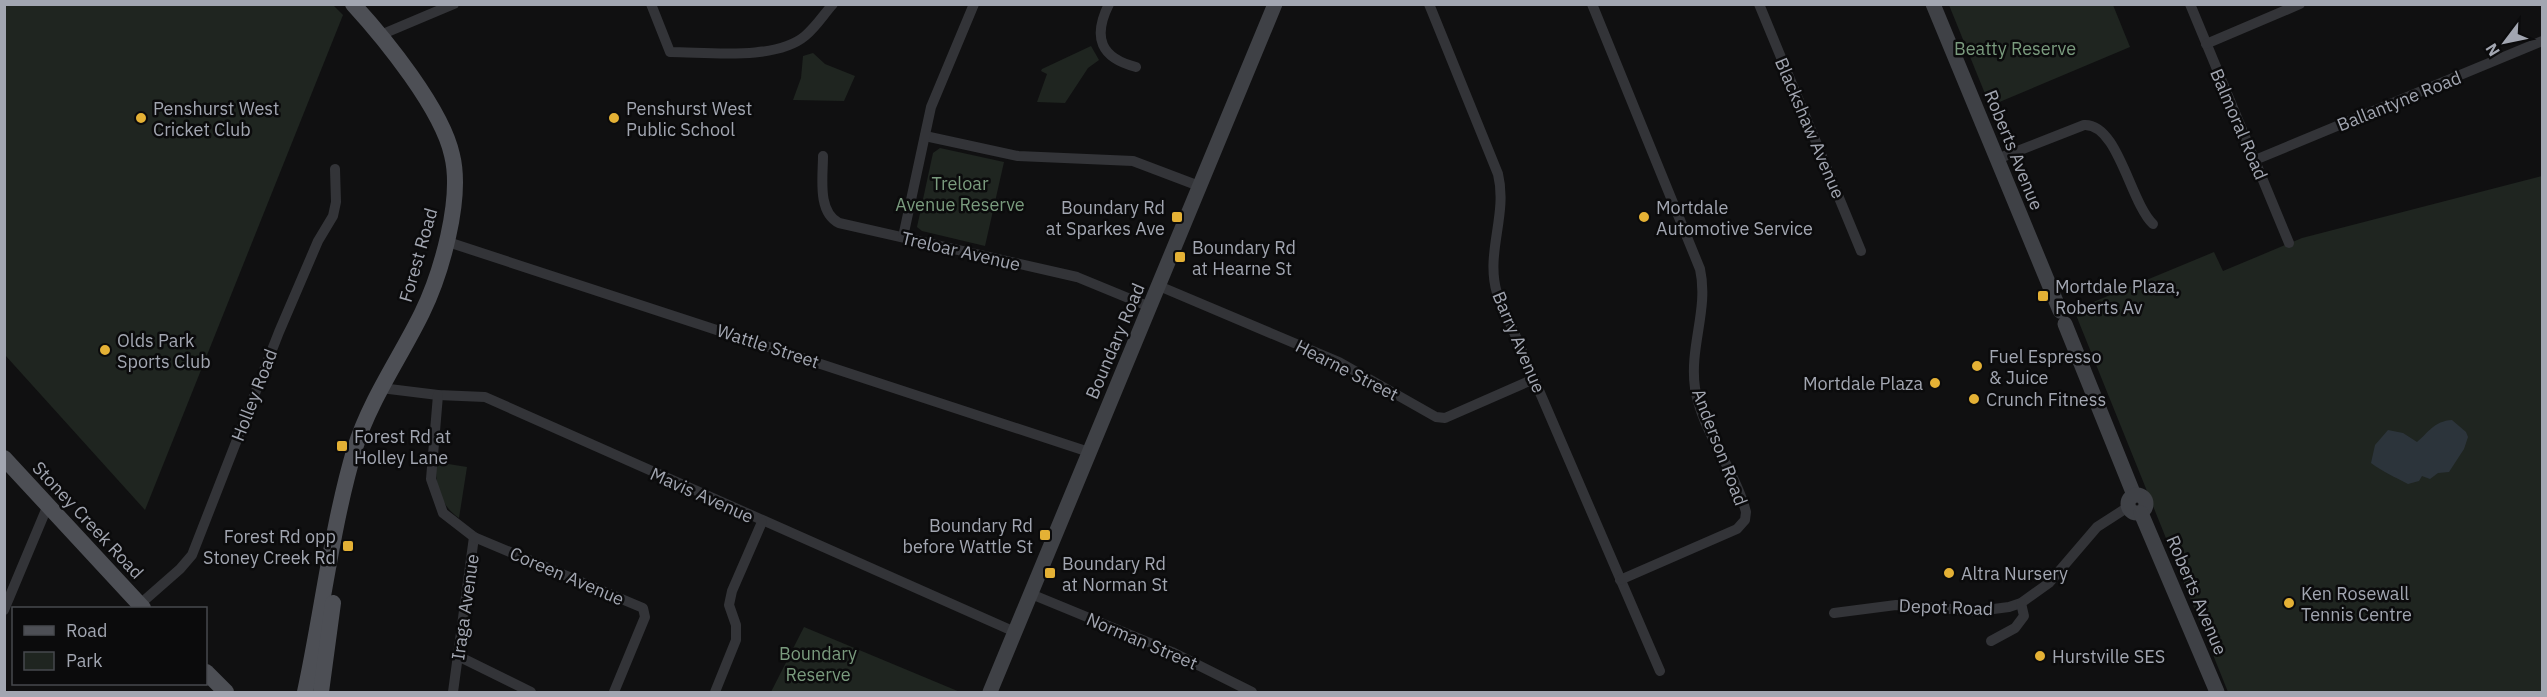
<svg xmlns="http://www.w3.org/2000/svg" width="2547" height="697" font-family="'IBM Plex Sans',sans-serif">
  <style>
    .green { fill: #1f2520 }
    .water { fill: #2c343b }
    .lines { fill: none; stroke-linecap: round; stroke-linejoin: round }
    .street { stroke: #333438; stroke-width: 10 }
    .secondary { stroke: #3f4146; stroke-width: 15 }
    .primary { stroke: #4d4f55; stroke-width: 16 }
    .poi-dot { fill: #e4b135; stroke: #0b0b0c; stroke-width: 2 }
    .labels { text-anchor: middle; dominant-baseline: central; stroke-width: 5; stroke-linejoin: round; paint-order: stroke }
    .park-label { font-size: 18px; fill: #7a9b7e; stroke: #0b0b0c }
    .street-label { font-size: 18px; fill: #a2a6b1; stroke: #0b0b0c }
    .poi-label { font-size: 18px; fill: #a2a6b1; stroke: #0b0b0c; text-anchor: start }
  </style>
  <rect width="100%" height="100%" fill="#101011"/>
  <g class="green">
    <polygon points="332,4 343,15 145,510 5,355 5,5"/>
    <polygon points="1949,5 2113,5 2130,47 1990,106"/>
    <polygon points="1091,46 1099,60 1088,68 1065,103 1037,102 1047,74 1041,71 1042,69"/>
    <polygon points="813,53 825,64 855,76 844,101 793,100 801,78 803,56"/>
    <polygon points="940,148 1004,162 985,246 922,231 917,227 933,153"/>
    <polygon points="2542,176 2542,692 2228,692 2074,310 2214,252 2223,271 2302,238"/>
    <path d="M436,462L467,467L459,518C440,505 435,485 436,462Z"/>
    <polygon points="804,627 960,692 771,692"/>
  </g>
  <path class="water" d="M2452,420L2466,432L2468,437L2464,449L2449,472L2438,473L2430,479L2422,476L2419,481L2408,484C2395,477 2383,472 2371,463L2375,445L2388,430L2403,433L2417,442C2428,433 2434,421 2452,420Z"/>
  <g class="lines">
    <g class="street">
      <path d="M651,4L670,52C708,52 775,61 805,36C816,27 824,14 833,4"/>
      <path d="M1109,4C1092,38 1101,58 1136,67"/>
      <path d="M1429,4L1498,174C1508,215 1485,253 1497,293L1660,671"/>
      <path d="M1592,4L1700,269C1709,309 1689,347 1695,388C1702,432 1735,469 1746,512L1745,520L1737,529L1620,580"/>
      <polyline points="1759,4 1861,251"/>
      <polyline points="2190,4 2289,243"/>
      <polyline points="378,36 454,4"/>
      <polyline points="2206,44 2300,4"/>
      <polyline points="925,136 1018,156 1133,161 1199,186"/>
      <path d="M823,156C823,177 817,212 839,223L1077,277L1150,307"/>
      <path d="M1997,159L2084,125C2118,123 2130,202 2153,224"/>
      <polyline points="2255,160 2542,41"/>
      <polyline points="903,237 931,107 974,4"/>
      <polyline points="445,241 1089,452"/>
      <polyline points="1159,286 1339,362 1436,417 1445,418 1534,379"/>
      <polyline points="381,388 438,395 485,397 1015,632"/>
      <polyline points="438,395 431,479 443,513 474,537 453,692"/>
      <polyline points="474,537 643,608 645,617 614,692"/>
      <polyline points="1031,594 1172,652 1252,692"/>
      <polyline points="139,605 180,569 192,555 279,332 318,241 333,216 336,202 335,169"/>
      <polyline points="4,610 48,505"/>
      <polyline points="1834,613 1896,605 1978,611 2009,607 2021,603 2049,583 2097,527 2128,507"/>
      <polyline points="1991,641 2015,628 2024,616 2021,603"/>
      <polyline points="458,656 531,692"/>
      <polyline points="715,692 736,640 736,625 729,605 732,591 762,522"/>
    </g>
    <g class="secondary">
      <polyline points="1933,4 2060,311"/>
      <polyline points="2065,324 2134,495"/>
      <circle cx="2137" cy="504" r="9"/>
      <polyline points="2141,513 2217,692"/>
      <polyline points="990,692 1275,4"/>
    </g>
    <g class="primary">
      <polyline points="4,458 143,608"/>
      <polyline points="206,672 226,692"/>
      <path d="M305,692C322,613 332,525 355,448C370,400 400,358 422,313C441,274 463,199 452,155C442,109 385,39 353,4"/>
      <polyline points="321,692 333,603"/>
    </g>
  </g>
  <g class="poi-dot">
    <circle cx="141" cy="118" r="6"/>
    <circle cx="614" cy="118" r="6"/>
    <rect x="1171" y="211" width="12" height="12" rx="3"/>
    <circle cx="1644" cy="217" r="6"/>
    <rect x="1174" y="251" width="12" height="12" rx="3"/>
    <rect x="2037" y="290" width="12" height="12" rx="3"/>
    <circle cx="105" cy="350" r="6"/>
    <circle cx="1977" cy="366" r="6"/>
    <circle cx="1935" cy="383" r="6"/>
    <circle cx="1974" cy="399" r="6"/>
    <rect x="336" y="440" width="12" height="12" rx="3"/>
    <rect x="1039" y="529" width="12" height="12" rx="3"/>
    <rect x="342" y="540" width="12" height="12" rx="3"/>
    <rect x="1044" y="567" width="12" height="12" rx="3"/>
    <circle cx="1949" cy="573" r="6"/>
    <circle cx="2289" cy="603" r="6"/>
    <circle cx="2040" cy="656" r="6"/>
  </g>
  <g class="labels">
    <g class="park-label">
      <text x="2015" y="48">Beatty Reserve</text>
      <text x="960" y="183">Treloar<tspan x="960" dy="21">Avenue Reserve</tspan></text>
      <text x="818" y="653">Boundary<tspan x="818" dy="21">Reserve</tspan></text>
    </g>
    <g class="street-label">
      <text transform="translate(2399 101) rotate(-22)">Ballantyne Road</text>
      <text transform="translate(2239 124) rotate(67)">Balmoral Road</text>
      <text transform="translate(1810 128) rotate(67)">Blackshaw Avenue</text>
      <text transform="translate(2014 150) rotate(68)">Roberts Avenue</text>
      <text transform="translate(961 251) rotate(13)">Treloar Avenue</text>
      <text transform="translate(418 255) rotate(-74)">Forest Road</text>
      <text transform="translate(1115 341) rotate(-67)">Boundary Road</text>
      <text transform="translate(1519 342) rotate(67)">Barry Avenue</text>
      <text transform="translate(768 346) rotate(18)">Wattle Street</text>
      <text transform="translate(1347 370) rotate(27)">Hearne Street</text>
      <text transform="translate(254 395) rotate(-69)">Holley Road</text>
      <text transform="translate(1720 447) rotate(69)">Anderson Road</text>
      <text transform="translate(702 495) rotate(24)">Mavis Avenue</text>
      <text transform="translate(88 520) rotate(47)">Stoney Creek Road</text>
      <text transform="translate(567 576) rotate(23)">Coreen Avenue</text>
      <text transform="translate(2197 595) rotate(67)">Roberts Avenue</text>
      <text transform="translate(465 607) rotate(-82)">Iraga Avenue</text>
      <text transform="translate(1946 607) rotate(2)">Depot Road</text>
      <text transform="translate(1142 641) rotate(23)">Norman Street</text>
    </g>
    <g class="poi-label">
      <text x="153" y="108">Penshurst West<tspan x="153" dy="21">Cricket Club</tspan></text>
      <text x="626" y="108">Penshurst West<tspan x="626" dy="21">Public School</tspan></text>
      <text x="1165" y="207" text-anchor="end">Boundary Rd<tspan x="1165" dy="21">at Sparkes Ave</tspan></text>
      <text x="1656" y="207">Mortdale<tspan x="1656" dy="21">Automotive Service</tspan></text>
      <text x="1192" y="247">Boundary Rd<tspan x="1192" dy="21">at Hearne St</tspan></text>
      <text x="2055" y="286">Mortdale Plaza,<tspan x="2055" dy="21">Roberts Av</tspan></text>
      <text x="117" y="340">Olds Park<tspan x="117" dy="21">Sports Club</tspan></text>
      <text x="1989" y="356">Fuel Espresso<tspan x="1989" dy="21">&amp; Juice</tspan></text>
      <text x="1923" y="383" text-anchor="end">Mortdale Plaza</text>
      <text x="1986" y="399">Crunch Fitness</text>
      <text x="354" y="436">Forest Rd at<tspan x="354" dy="21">Holley Lane</tspan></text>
      <text x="1033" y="525" text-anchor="end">Boundary Rd<tspan x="1033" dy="21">before Wattle St</tspan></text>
      <text x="336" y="536" text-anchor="end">Forest Rd opp<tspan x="336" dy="21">Stoney Creek Rd</tspan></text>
      <text x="1062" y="563">Boundary Rd<tspan x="1062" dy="21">at Norman St</tspan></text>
      <text x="1961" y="573">Altra Nursery</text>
      <text x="2301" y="593">Ken Rosewall<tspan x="2301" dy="21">Tennis Centre</tspan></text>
      <text x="2052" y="656">Hurstville SES</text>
    </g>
  </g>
  <rect width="2547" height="697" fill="none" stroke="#a2a6b1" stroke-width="12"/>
  <rect x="12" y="607" width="195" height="78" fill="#0b0b0c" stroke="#47494e" stroke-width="1.5"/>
  <rect x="24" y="626" width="30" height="9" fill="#4d4f55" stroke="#47494e" stroke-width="1.5"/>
  <text x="66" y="637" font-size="18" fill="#a2a6b1">Road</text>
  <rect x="24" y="652" width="30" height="18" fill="#1f2520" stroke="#47494e" stroke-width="1.5"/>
  <text x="66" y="667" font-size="18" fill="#a2a6b1">Park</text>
  <g transform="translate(2505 42) rotate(238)" stroke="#0b0b0c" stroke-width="4.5" paint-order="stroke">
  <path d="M0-4.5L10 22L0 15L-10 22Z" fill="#a2a6b1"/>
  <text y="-9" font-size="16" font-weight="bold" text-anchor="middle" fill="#a2a6b1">N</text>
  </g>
</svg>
